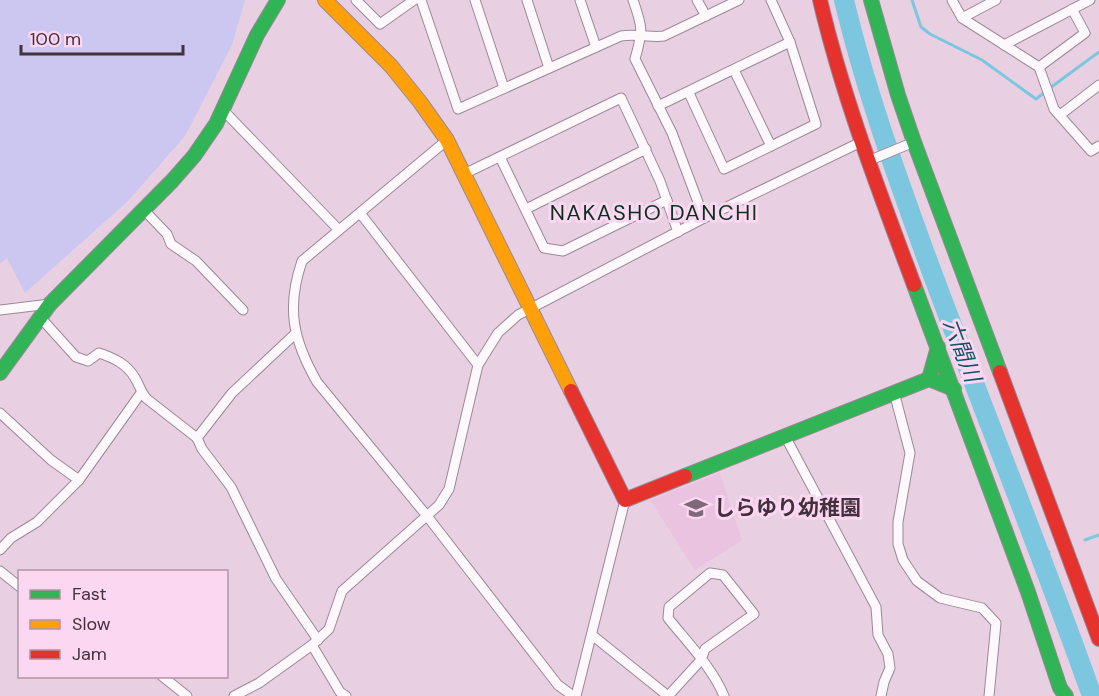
<svg xmlns="http://www.w3.org/2000/svg" width="1099" height="696" font-family="'DM Sans','Noto Sans JP',sans-serif">
  <style>
    .built { fill: #eac3e0 }
    .green { fill: #cbc7f1 }
    .lines { fill: none; stroke-linecap: round; stroke-linejoin: round }
    .stream { stroke: #7cc7df; stroke-width: 3 }
    .river { stroke: #7cc7df; stroke-width: 20 }
    .street-casing { stroke: #9b8997; stroke-width: 11 }
    .fast-casing { stroke: #9b8997; stroke-width: 16 }
    .slow-casing { stroke: #9b8997; stroke-width: 16 }
    .jam-casing { stroke: #9b8997; stroke-width: 16 }
    .street { stroke: #fcf8fb; stroke-width: 9 }
    .fast { stroke: #30b455; stroke-width: 14 }
    .slow { stroke: #ff9f0a; stroke-width: 14 }
    .jam { stroke: #e5322d; stroke-width: 14 }
    .labels { text-anchor: middle; dominant-baseline: central; stroke-width: 6; stroke-linejoin: round; paint-order: stroke }
    .poi-label { font-size: 21px; font-weight: bold; fill: #43313e; stroke: #fbd7f1; text-anchor: start }
    .neighbourhood-label { font-size: 22px; letter-spacing: 1.5px; fill: #09321c; stroke: #fbd7f1 }
    .water-label { font-size: 22px; font-style: italic; fill: #125564; stroke: #fbd7f1 }
  </style>
  <rect width="100%" height="100%" fill="#e8d0e2"/>
  <polygon class="built" points="720,473 742,540 695,570 650,500"/>
  <polygon class="green" points="0,0 245,0 232,45 185,136 128,201 25,293 7,258 0,264"/>
  <g class="lines">
    <g class="stream">
      <polyline points="912,0 921,27 930,34 982,60 1036,99 1045,92"/>
      <polyline points="1050,88 1099,52"/>
      <polyline points="1085,540 1099,535"/>
      <polyline points="1040,555 1049,552"/>
    </g>
    <path class="river" d="M844,0C865,88 896,174 927,259C981,405 1040,549 1092,696"/>
    <g class="street-casing">
      <g id="street">
        <polyline points="356,0 380,24 414,0"/>
        <path d="M421,0L458,109L621,36C636,33 650,38 664,36L739,0"/>
        <polyline points="475,0 504,88"/>
        <polyline points="527,0 549,68"/>
        <polyline points="580,0 596,47"/>
        <path d="M633,0C643,28 643,31 635,59L672,133L704,218"/>
        <polyline points="697,0 706,16"/>
        <polyline points="952,0 962,18 1039,67 1054,109 1091,151 1099,146"/>
        <polyline points="962,18 996,0"/>
        <polyline points="1004,45 1090,0"/>
        <polyline points="1039,67 1085,33 1072,9"/>
        <polyline points="734,70 771,146"/>
        <polyline points="689,93 724,169 816,124 790,42 771,0"/>
        <polyline points="658,106 790,42"/>
        <polyline points="223,110 339,230"/>
        <polyline points="1060,115 1099,85"/>
        <path d="M447,140L302,261C286,308 293,340 317,382L427,516L558,685L573,696"/>
        <polyline points="500,157 544,248 563,251 667,200"/>
        <polyline points="868,161 914,142"/>
        <polyline points="464,174 621,98 660,181 678,232"/>
        <polyline points="143,209 167,234 171,244 196,261 243,310"/>
        <polyline points="526,209 646,149"/>
        <polyline points="360,213 478,365"/>
        <polyline points="0,310 50,304"/>
        <path d="M40,317L76,357L88,361L99,353C114,358 127,364 135,378C140,386 141,393 147,399L197,438L232,393L296,333"/>
        <polyline points="894,392 910,453 898,522 898,544 903,560 917,581 940,598 982,608 996,623 989,696"/>
        <polyline points="0,413 51,460 79,480"/>
        <polyline points="785,436 876,607 878,635 888,654 890,668 884,682 881,696"/>
        <polyline points="197,438 202,449 231,487 276,579 318,640"/>
        <polyline points="0,550 11,538 37,522 79,480 141,393"/>
        <polyline points="0,571 20,587"/>
        <polyline points="592,635 668,696"/>
        <polyline points="312,645 340,692 346,696"/>
        <polyline points="162,676 187,696"/>
        <path d="M669,695L701,660L705,649L754,614L723,575L710,573L669,607L668,618C687,642 712,667 724,696"/>
        <polyline points="234,696 259,683 312,645 329,629 342,591 439,505 449,489 478,365 498,333 518,315 704,218 861,142"/>
        <polyline points="576,696 625,500"/>
      </g>
    </g>
    <g class="fast-casing">
      <g id="fast">
        <polyline points="871,0 898,95 914,142 1000,372"/>
        <polyline points="914,285 1028,592 1060,688 1066,696"/>
        <polyline points="0,373 50,304 172,181 194,156 216,124 257,35 278,0"/>
        <polyline points="929,379 938,347"/>
        <polyline points="685,476 929,379 954,389"/>
      </g>
    </g>
    <g class="slow-casing">
      <polyline id="slow" points="325,0 391,66 420,102 447,140 571,391"/>
    </g>
    <g class="jam-casing">
      <g id="jam">
        <path d="M820,0C843,98 879,191 914,285"/>
        <polyline points="1000,372 1099,639"/>
        <polyline points="571,391 625,500 685,476"/>
      </g>
    </g>
    <use href="#street" class="street"/>
    <use href="#fast" class="fast"/>
    <use href="#slow" class="slow"/>
    <use href="#jam" class="jam"/>
  </g>
  <defs>
    <g id="school-bare" transform="scale(1.8)"><path d="M0-5L7-2L0 1L-7-2ZM-4 1L0 2.5L4 1V4Q0 6-4 4Z" fill="#7d6977" stroke="#fbd7f1" stroke-width="2.5" paint-order="stroke"/></g>
  </defs>
  <g fill-rule="evenodd">
    <use href="#school-bare" x="696" y="508"/>
  </g>
  <g class="labels">
    <g class="poi-label">
      <text x="714" y="508">しらゆり幼稚園</text>
    </g>
    <g class="neighbourhood-label">
      <text x="654" y="212">NAKASHO DANCHI</text>
    </g>
    <g class="water-label">
      <text transform="translate(962 350) rotate(69)">六間川</text>
    </g>
  </g>
  <rect x="18" y="570" width="210" height="108" fill="#fbd7f1" stroke="#b195a9" stroke-width="1.5"/>
  <rect x="30" y="590" width="30" height="9" fill="#30b455" stroke="#b195a9" stroke-width="1.5"/>
  <text x="72" y="600" font-size="18" fill="#43313e">Fast</text>
  <rect x="30" y="620" width="30" height="9" fill="#ff9f0a" stroke="#b195a9" stroke-width="1.5"/>
  <text x="72" y="630" font-size="18" fill="#43313e">Slow</text>
  <rect x="30" y="650" width="30" height="9" fill="#e5322d" stroke="#b195a9" stroke-width="1.5"/>
  <text x="72" y="660" font-size="18" fill="#43313e">Jam</text>
  <path d="M21 45v9h162v-9" fill="none" stroke="#43313e" stroke-width="3"/>
  <text x="30" y="45" font-size="18" fill="#43313e" stroke="#fbd7f1" stroke-width="4.5" paint-order="stroke">100 m</text>
</svg>
